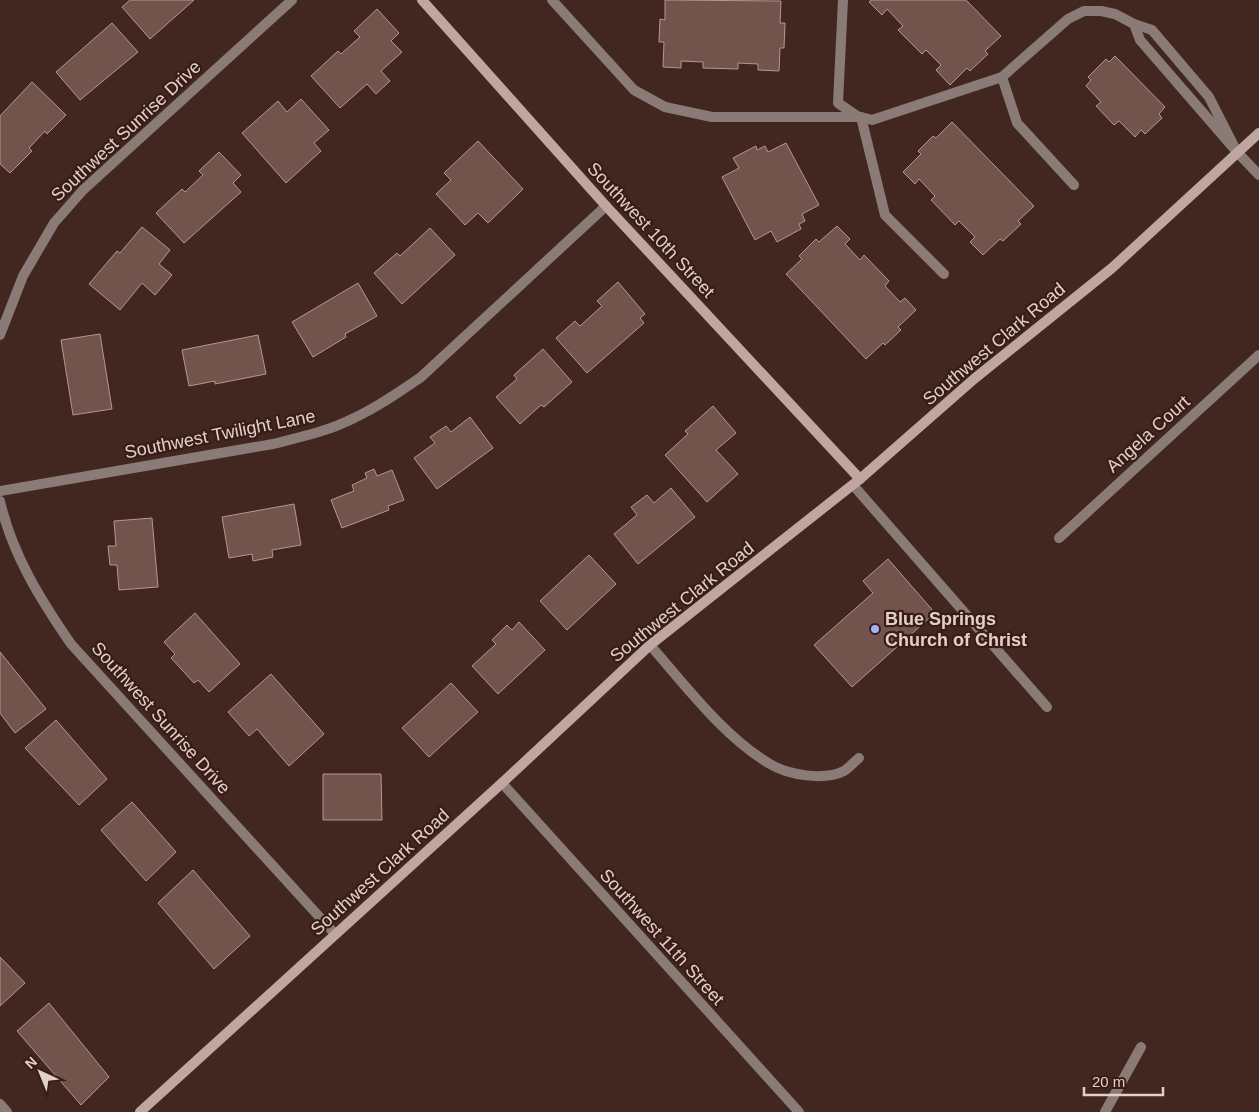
<svg xmlns="http://www.w3.org/2000/svg" width="1259" height="1112" font-family="Arial,sans-serif">
  <style>
    .building { fill: #73544c; stroke: #b8968d }
    .lines { fill: none; stroke-linecap: round; stroke-linejoin: round }
    .lane { stroke: #8b7b77; stroke-width: 10 }
    .street { stroke: #8b7b77; stroke-width: 10 }
    .secondary { stroke: #bfa6a0; stroke-width: 10 }
    .poi-dot { fill: #9fb3fd; stroke: #381d16; stroke-width: 2 }
    .labels { text-anchor: middle; dominant-baseline: central; stroke-width: 4.5; stroke-linejoin: round; paint-order: stroke }
    .street-label { font-size: 18px; fill: #e2cfca; stroke: #381d16 }
    .poi-label { font-size: 18px; font-weight: bold; fill: #e2cfca; stroke: #381d16; text-anchor: start }
  </style>
  <rect width="100%" height="100%" fill="#422720"/>
  <g class="building">
    <polygon points="130,0 194,0 150,39 122,7"/>
    <polygon points="665,0 781,1 780,23 785,23 784,48 780,48 779,71 758,70 758,64 738,63 738,69 703,68 703,62 681,61 681,68 663,67 664,42 659,42 660,19 665,20"/>
    <polygon points="871,0 966,0 1001,36 985,51 988,54 970,71 967,68 950,85 936,70 941,65 926,50 922,54 898,30 903,26 887,9 882,15 869,2"/>
    <polygon points="377,9 399,33 391,41 402,52 381,71 390,81 376,94 367,84 340,108 311,76 338,51 341,54 360,37 354,31"/>
    <polygon points="112,23 138,52 80,100 56,72"/>
    <polygon points="1115,56 1165,107 1159,114 1162,118 1145,134 1141,130 1135,137 1119,121 1114,125 1096,106 1101,102 1086,86 1091,80 1088,77 1106,59 1109,62"/>
    <polygon points="32,82 66,115 47,134 45,131 29,148 32,151 10,173 0,164 0,116"/>
    <polygon points="301,99 329,130 314,143 321,151 286,183 242,133 278,101 287,112"/>
    <polygon points="952,122 1034,206 1018,221 1021,224 1003,241 1000,239 983,255 970,242 975,237 959,221 955,225 931,200 935,196 919,179 915,184 903,172 921,154 918,151 933,136 936,138"/>
    <polygon points="478,141 523,189 488,223 478,213 465,225 436,194 451,180 444,173"/>
    <polygon points="786,143 819,205 802,214 805,221 799,224 801,229 777,242 771,231 755,240 722,177 739,168 733,158 756,146 757,150 765,146 768,152"/>
    <polygon points="219,152 241,175 233,183 241,192 184,243 156,213 182,189 185,192 203,175 199,171"/>
    <polygon points="837,226 850,239 845,244 860,260 864,255 889,281 885,286 900,302 905,298 916,310 898,327 901,330 885,345 883,343 866,359 786,274 802,259 799,256 816,239 819,242"/>
    <polygon points="142,227 170,250 159,264 172,275 155,295 142,283 120,310 89,284 117,251 120,253"/>
    <polygon points="430,228 455,255 402,304 374,273 397,253 400,256"/>
    <polygon points="618,282 645,314 640,318 644,323 587,373 556,338 575,321 580,326 602,306 597,301"/>
    <polygon points="358,283 377,316 345,334 346,337 313,357 292,322"/>
    <polygon points="100,334 112,409 73,415 61,340"/>
    <polygon points="258,335 266,374 215,384 215,381 189,386 182,350"/>
    <polygon points="543,349 572,382 544,407 541,405 520,424 496,397 517,379 514,375"/>
    <polygon points="713,406 736,433 716,450 738,474 707,502 665,455 688,434 685,431"/>
    <polygon points="470,417 493,448 437,489 414,458 435,443 430,437 446,426 451,432"/>
    <polygon points="374,469 377,476 392,470 404,500 388,506 389,510 342,528 331,500 354,491 352,485 367,478 365,473"/>
    <polygon points="671,488 695,517 638,564 614,534 637,515 631,507 647,495 654,503"/>
    <polygon points="294,504 301,545 272,550 273,557 253,561 252,554 229,558 222,517"/>
    <polygon points="152,518 158,587 119,590 117,565 110,565 108,546 116,546 114,521"/>
    <polygon points="589,555 616,584 567,630 540,601"/>
    <polygon points="888,559 935,613 852,687 814,645 873,593 863,581"/>
    <polygon points="195,613 240,664 209,692 198,680 194,683 171,658 175,654 164,642"/>
    <polygon points="519,622 545,650 498,694 472,666 496,644 492,640 507,625 512,630"/>
    <polygon points="0,652 46,709 15,733 0,713"/>
    <polygon points="271,674 324,734 289,766 257,729 249,736 228,712"/>
    <polygon points="451,683 478,712 429,757 402,728"/>
    <polygon points="56,720 107,779 79,805 25,748"/>
    <polygon points="323,774 381,774 382,820 323,820"/>
    <polygon points="132,802 176,852 146,881 101,830"/>
    <polygon points="193,870 250,936 214,969 158,903"/>
    <polygon points="0,957 25,983 0,1006"/>
    <polygon points="49,1003 109,1077 81,1105 17,1031"/>
  </g>
  <g class="lines">
    <g class="lane">
      <polyline points="853,485 1047,707"/>
      <path d="M650,645C685,685 724,737 770,764C788,775 824,781 844,771C849,768 854,762 859,758"/>
    </g>
    <g class="street">
      <polyline points="552,0 634,90 665,107 712,117 861,117 885,215 944,274"/>
      <polyline points="843,0 838,103 857,116 872,120 1002,77 1068,19 1084,11 1101,11 1115,14 1134,24 1152,30 1209,97 1237,152"/>
      <polyline points="1134,24 1140,40 1237,152 1259,175"/>
      <polyline points="1002,77 1017,123 1074,185"/>
      <polyline points="0,335 23,276 54,223 83,190 292,0"/>
      <path d="M0,491L273,444C301,437 329,431 354,418C378,407 399,392 421,377L606,206"/>
      <path d="M0,501C12,554 40,599 71,644L335,934"/>
      <polyline points="1059,538 1259,355"/>
      <polyline points="502,783 799,1112"/>
      <polyline points="0,1104 7,1112"/>
      <polyline points="1105,1112 1141,1047"/>
    </g>
    <g class="secondary">
      <polyline points="422,0 606,206 860,479"/>
      <polyline points="140,1112 502,783 650,645 860,479 974,379 1112,268 1259,133"/>
    </g>
  </g>
  <circle class="poi-dot" cx="875" cy="629" r="5"/>
  <g class="labels">
    <g class="street-label">
      <text transform="translate(126 131) rotate(-43)">Southwest Sunrise Drive</text>
      <text transform="translate(651 230) rotate(47)">Southwest 10th Street</text>
      <text transform="translate(994 344) rotate(-40)">Southwest Clark Road</text>
      <text transform="translate(220 434) rotate(-11)">Southwest Twilight Lane</text>
      <text transform="translate(1148 434) rotate(-42)">Angela Court</text>
      <text transform="translate(682 602) rotate(-39)">Southwest Clark Road</text>
      <text transform="translate(161 718) rotate(48)">Southwest Sunrise Drive</text>
      <text transform="translate(380 872) rotate(-42)">Southwest Clark Road</text>
      <text transform="translate(662 937) rotate(48)">Southwest 11th Street</text>
    </g>
    <g class="poi-label">
      <text x="885" y="619">Blue Springs<tspan x="885" dy="21">Church of Christ</tspan></text>
    </g>
  </g>
  <g transform="translate(40 1072) rotate(316)" stroke="#381d16" stroke-width="4" paint-order="stroke">
  <path d="M0-4L9 19L0 12L-9 19Z" fill="#e2cfca"/>
  <text y="-8" font-size="14" font-weight="bold" text-anchor="middle" fill="#e2cfca">N</text>
  </g>
  <path d="M1084 1087v8h79v-8" fill="none" stroke="#e2cfca" stroke-width="2.5"/>
  <text x="1092" y="1087" font-size="15" fill="#e2cfca" stroke="#381d16" stroke-width="4" paint-order="stroke">20 m</text>
</svg>
